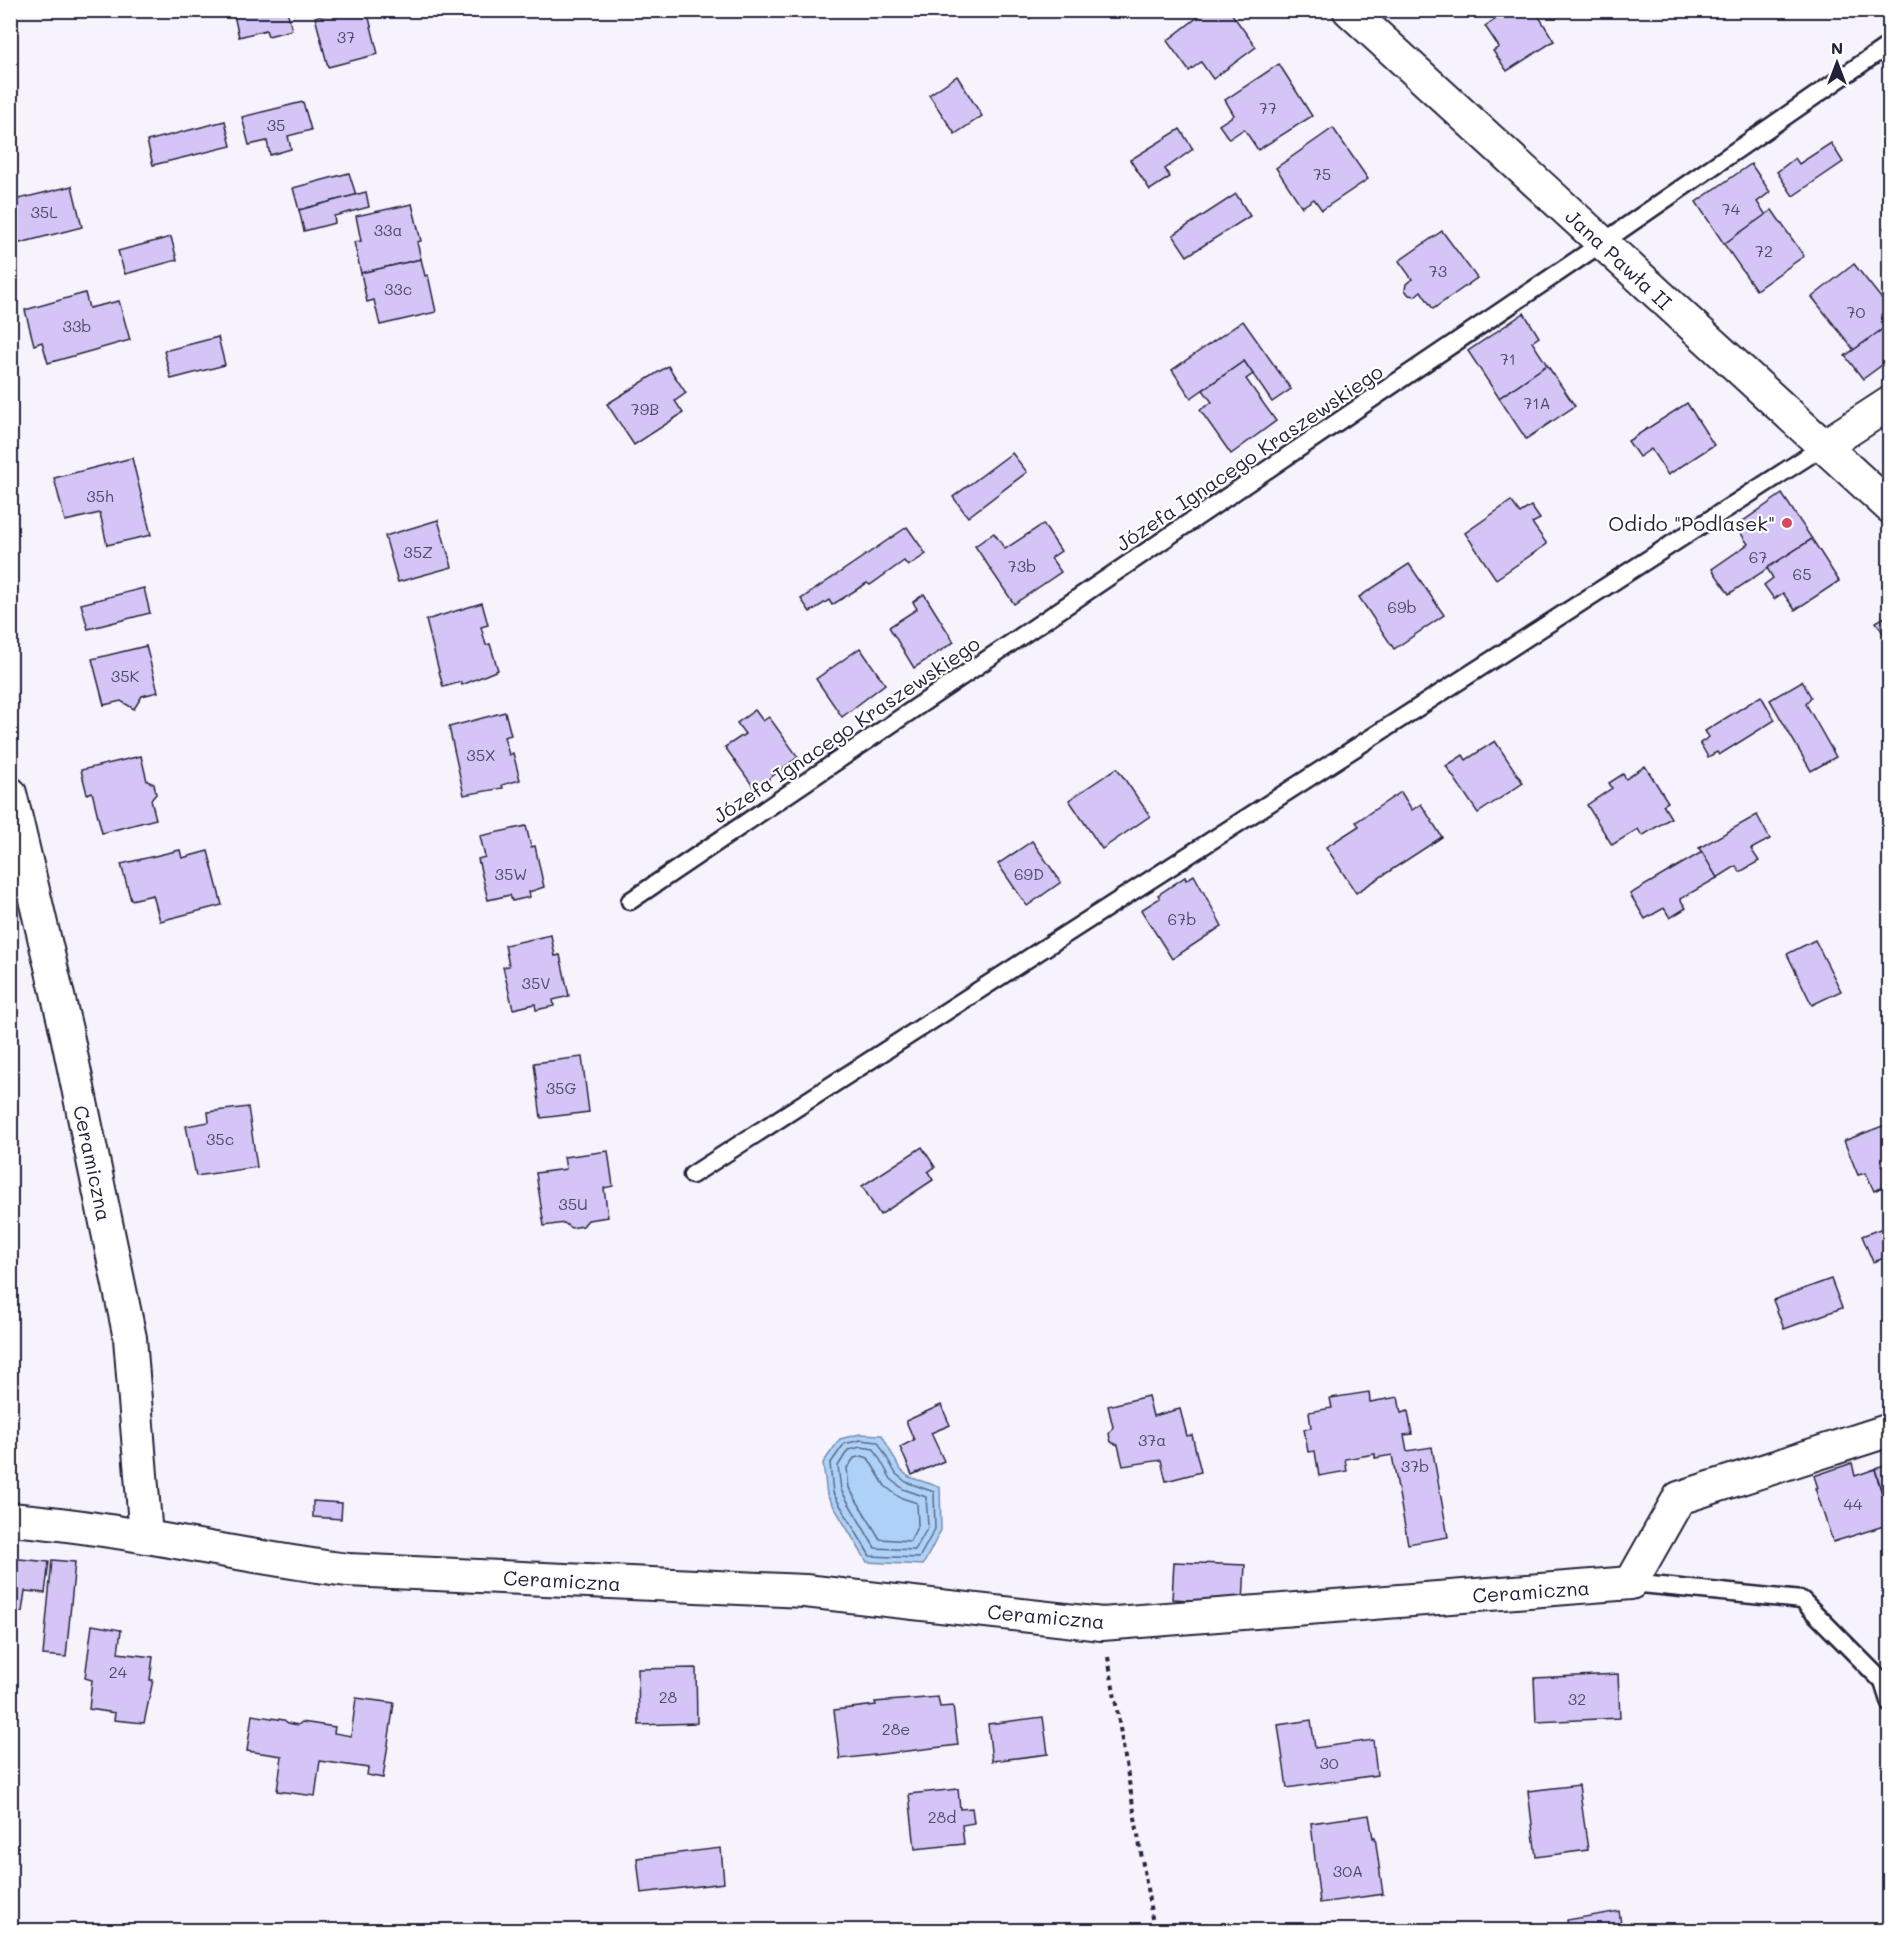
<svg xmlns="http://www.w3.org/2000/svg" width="1900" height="1941" font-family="Mali,sans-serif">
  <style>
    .water { fill: #aed2f7; stroke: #768cac; stroke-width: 1.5 }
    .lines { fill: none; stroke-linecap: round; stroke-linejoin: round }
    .shore { stroke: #5a6886; stroke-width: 1.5 }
    .building { fill: #d5c5f7; stroke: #22223b; stroke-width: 1.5 }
    .lane-casing { stroke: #22223b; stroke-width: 21 }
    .street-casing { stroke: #22223b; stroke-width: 36 }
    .path { stroke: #22223b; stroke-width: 4; stroke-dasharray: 4.5 4.5; stroke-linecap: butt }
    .lane { stroke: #fff; stroke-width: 16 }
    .street { stroke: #fff; stroke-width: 32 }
    .poi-dot { fill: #d1495b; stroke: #fff; stroke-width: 2 }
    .labels { text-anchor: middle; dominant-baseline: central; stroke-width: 4.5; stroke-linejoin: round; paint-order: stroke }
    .number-label { font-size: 16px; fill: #4f4b6a }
    .street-label { font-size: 20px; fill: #22223b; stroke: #fff }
    .poi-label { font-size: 20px; fill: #22223b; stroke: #fff; text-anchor: end }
  </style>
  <rect width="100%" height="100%" fill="#f7f3fd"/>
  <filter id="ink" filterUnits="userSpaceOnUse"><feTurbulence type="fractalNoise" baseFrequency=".0167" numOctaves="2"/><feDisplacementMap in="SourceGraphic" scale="12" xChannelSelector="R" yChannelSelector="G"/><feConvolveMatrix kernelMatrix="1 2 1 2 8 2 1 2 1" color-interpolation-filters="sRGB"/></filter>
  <g filter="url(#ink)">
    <polygon class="water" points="860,1434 882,1435 900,1469 909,1477 940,1487 941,1530 923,1565 867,1562 827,1495 823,1463 840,1439"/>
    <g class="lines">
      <g class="shore">
        <polygon points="861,1440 878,1442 896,1474 906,1482 934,1492 935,1529 919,1558 870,1556 833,1493 830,1464 844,1444"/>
        <polygon points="861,1447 874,1449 891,1479 903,1489 926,1497 928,1527 915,1550 875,1548 841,1490 838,1466 848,1450"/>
        <polygon points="862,1456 868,1458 885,1486 899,1497 917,1503 918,1525 910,1541 880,1539 849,1488 847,1468 854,1458"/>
      </g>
    </g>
    <g class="building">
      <polygon points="253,10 287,10 292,30 268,36 266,30 239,37 234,15"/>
      <polygon points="341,10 367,10 378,54 328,67 315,17"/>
      <polygon points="1024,10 1043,10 1029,19"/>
      <polygon points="1207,10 1229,10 1256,47 1213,79 1201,62 1189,71 1167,41"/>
      <polygon points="1510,10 1535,10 1554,41 1507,71 1493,51 1499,47 1485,26"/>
      <polygon points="1279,64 1312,116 1258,150 1244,129 1229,139 1219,125 1234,115 1225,100"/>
      <polygon points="957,76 982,116 955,134 929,95"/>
      <polygon points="303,102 311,130 288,136 291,149 270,155 267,141 249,145 242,117"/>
      <polygon points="225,121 231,146 153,165 147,141"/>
      <polygon points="1333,128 1368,179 1322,210 1314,199 1302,207 1276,168"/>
      <polygon points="1180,129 1193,149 1165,169 1170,177 1150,190 1130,160"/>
      <polygon points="1831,143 1843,162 1793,196 1777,172 1795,158 1799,164"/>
      <polygon points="1751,164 1770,192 1757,202 1766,215 1724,244 1696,202"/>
      <polygon points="349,173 356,195 299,210 293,188"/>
      <polygon points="72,186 82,227 16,244 10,222 10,201"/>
      <polygon points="366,192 369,207 334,216 335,223 304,231 299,210"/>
      <polygon points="1236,194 1250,216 1187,256 1173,235"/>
      <polygon points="412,204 421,241 417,242 421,259 361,273 354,242 361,241 356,216"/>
      <polygon points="1772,210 1804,256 1756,290 1724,244"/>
      <polygon points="1890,224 1890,236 1884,228"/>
      <polygon points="1442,231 1477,278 1433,309 1421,291 1415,296 1409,295 1405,290 1406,284 1412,279 1399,261"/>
      <polygon points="171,237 177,260 125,274 118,251"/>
      <polygon points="421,259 425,276 428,275 436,312 380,325 374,300 367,302 361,273"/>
      <polygon points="1854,264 1881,298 1887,293 1890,297 1890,324 1854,350 1812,297"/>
      <polygon points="85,293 89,308 119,301 130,340 48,363 42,342 34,345 25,310"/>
      <polygon points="1524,313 1539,337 1532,342 1547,365 1499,398 1468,351"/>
      <polygon points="1243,321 1291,389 1272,402 1244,361 1191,398 1172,370"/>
      <polygon points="1890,324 1890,359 1863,379 1845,356"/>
      <polygon points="218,337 225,365 171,379 164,351"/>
      <polygon points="1244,361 1253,374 1246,379 1276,421 1231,454 1200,410 1212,402 1203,390"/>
      <polygon points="1547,365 1575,406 1526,439 1499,398"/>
      <polygon points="668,366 686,393 675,401 683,413 634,445 607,404"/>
      <polygon points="1687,403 1714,445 1668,475 1651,449 1639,457 1628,441"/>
      <polygon points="1012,453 1027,472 968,517 953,497"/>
      <polygon points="132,458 151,535 107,545 100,513 65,521 54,478"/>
      <polygon points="1782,494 1812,539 1729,594 1712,569 1748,544 1736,526"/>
      <polygon points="1511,501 1520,513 1531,506 1540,519 1532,523 1547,544 1496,579 1465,533"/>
      <polygon points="438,520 452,567 398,582 385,536"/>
      <polygon points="1043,524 1061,551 1051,558 1061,572 1014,604 975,546 994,533 1005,549"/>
      <polygon points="907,527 926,554 908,566 904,561 870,585 867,583 832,605 829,600 810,612 801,599"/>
      <polygon points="1812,539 1839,581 1795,610 1783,593 1774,599 1764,585 1773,578 1767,568"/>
      <polygon points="1409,564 1444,615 1394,649 1359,597"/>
      <polygon points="144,588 150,613 88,629 81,604"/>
      <polygon points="924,594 954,642 914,668 889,627 917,609 913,602"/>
      <polygon points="482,603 488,625 481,627 486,645 490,644 498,670 462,685 461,682 443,687 426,620"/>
      <polygon points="1890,614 1890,644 1876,622"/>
      <polygon points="146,646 158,692 142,696 134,709 121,701 104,705 92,659"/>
      <polygon points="860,648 885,684 842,717 816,679"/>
      <polygon points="1802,681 1811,697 1806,704 1836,757 1811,771 1770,700"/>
      <polygon points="1761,696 1775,720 1719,755 1717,752 1708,757 1700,743 1709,737 1705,731"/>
      <polygon points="755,710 763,721 769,717 798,757 755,789 725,747 745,734 737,723"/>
      <polygon points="505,712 511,735 504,737 509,755 513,753 520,780 502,785 503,788 464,795 449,727"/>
      <polygon points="1495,741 1523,783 1478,813 1446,766 1463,755 1466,760"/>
      <polygon points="141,756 147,781 154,784 156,794 151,800 156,819 102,833 92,792 87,794 81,770"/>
      <polygon points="1645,766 1668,802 1663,805 1671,818 1642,836 1638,829 1612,845 1587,805 1612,788 1609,783 1623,774 1626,779"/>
      <polygon points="1117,768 1150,816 1102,849 1069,800"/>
      <polygon points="1401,792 1412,810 1421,804 1442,837 1356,893 1326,847 1359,826 1356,822"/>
      <polygon points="1757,815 1770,839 1751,849 1759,861 1740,872 1736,866 1717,878 1699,848"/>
      <polygon points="526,826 531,847 535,846 544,887 529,892 530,897 512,901 510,895 488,900 478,859 485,857 480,836"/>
      <polygon points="1032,841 1061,882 1027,906 998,864"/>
      <polygon points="180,850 182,858 208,851 222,905 160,921 153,895 131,900 121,864"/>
      <polygon points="1702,852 1717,878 1680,899 1686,908 1670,918 1664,908 1645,919 1630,894"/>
      <polygon points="1194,875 1222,926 1172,959 1141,910 1160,898 1158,895 1185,877 1186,880"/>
      <polygon points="551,935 555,956 560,955 569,996 553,1000 554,1006 536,1010 535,1004 513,1009 503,967 509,966 505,945"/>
      <polygon points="1815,940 1841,991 1812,1005 1787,954"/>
      <polygon points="582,1057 589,1112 541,1118 534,1063"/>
      <polygon points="248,1107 257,1167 196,1176 186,1126 209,1122 208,1112"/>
      <polygon points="1890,1123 1890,1184 1874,1191 1866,1173 1858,1175 1844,1141"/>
      <polygon points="922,1147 935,1167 928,1172 933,1180 880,1215 862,1186"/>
      <polygon points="608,1151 613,1186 604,1188 608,1217 588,1220 583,1226 571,1228 564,1223 544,1226 536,1173 566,1169 564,1157"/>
      <polygon points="1890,1225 1890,1256 1873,1262 1862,1236"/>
      <polygon points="1831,1279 1842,1308 1784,1329 1773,1300"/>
      <polygon points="1369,1392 1370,1402 1398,1397 1401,1413 1408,1411 1412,1434 1404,1435 1407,1451 1432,1447 1448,1537 1408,1544 1392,1455 1375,1458 1375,1454 1345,1459 1347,1471 1319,1476 1315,1451 1308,1452 1304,1429 1311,1428 1309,1412 1332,1408 1330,1398"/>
      <polygon points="1148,1396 1153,1416 1180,1409 1187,1436 1192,1435 1201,1472 1166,1481 1161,1460 1123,1466 1118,1445 1111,1442 1109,1434 1113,1427 1108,1406"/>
      <polygon points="941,1405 950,1425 931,1433 944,1461 912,1475 900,1447 914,1440 906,1421"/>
      <polygon points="1852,1463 1855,1476 1875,1469 1890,1524 1833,1542 1815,1488 1818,1488 1814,1476"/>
      <polygon points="1890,1464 1890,1517 1875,1469"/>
      <polygon points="313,1501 342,1503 341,1519 313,1517"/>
      <polygon points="10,1558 49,1562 45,1593 25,1591 22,1612 10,1611"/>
      <polygon points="52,1560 75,1562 66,1657 43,1655"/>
      <polygon points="1174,1562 1245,1565 1243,1603 1172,1599"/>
      <polygon points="92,1625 121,1630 118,1653 153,1657 150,1680 153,1680 144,1723 114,1720 115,1713 89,1709 92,1680 85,1678"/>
      <polygon points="696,1668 697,1723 639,1725 638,1669"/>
      <polygon points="1618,1674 1620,1718 1536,1722 1534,1678"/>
      <polygon points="938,1697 940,1707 953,1706 958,1745 840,1759 834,1710 876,1705 875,1702"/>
      <polygon points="356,1698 394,1703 383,1778 367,1775 368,1768 320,1761 315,1796 277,1791 282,1756 247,1751 252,1715 284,1720 288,1723 298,1725 302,1722 335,1727 334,1733 351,1736"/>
      <polygon points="1043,1717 1048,1754 992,1761 988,1724"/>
      <polygon points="1311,1720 1315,1748 1373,1740 1377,1775 1287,1788 1278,1725"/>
      <polygon points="1579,1785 1588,1850 1536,1857 1528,1791"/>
      <polygon points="958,1789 960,1809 972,1808 974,1823 962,1825 964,1844 915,1849 909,1794"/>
      <polygon points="1369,1815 1373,1838 1375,1837 1383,1894 1320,1903 1311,1823"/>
      <polygon points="721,1848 724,1883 641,1893 637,1858"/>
      <polygon points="1619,1911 1622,1930 1568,1930 1567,1920"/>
    </g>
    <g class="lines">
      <g class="lane-casing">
        <g id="lane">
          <polyline points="630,901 1602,243 1890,44"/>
          <polyline points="692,1175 1824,446"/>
          <polyline points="1631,1583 1802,1600 1883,1682 1890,1704"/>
        </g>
      </g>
      <g class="street-casing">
        <g id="street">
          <polyline points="1349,10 1890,507"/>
          <polyline points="1824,446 1890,403"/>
          <polyline points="10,793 66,1030 130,1338 146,1537"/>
          <path d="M10,1519C124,1528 235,1556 348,1570L805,1591L1102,1624L1631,1583L1679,1498L1890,1430"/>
        </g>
      </g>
      <polyline class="path" points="1108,1657 1154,1930"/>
      <use href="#lane" class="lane"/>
      <use href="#street" class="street"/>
    </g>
  </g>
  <circle class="poi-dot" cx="1787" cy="523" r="6"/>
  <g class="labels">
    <g class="number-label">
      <text x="346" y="36">37</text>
      <text x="1268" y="107">77</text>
      <text x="276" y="124">35</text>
      <text x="1322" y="173">75</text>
      <text x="1731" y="208">74</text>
      <text x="44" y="211">35L</text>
      <text x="388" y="229">33a</text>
      <text x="1764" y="250">72</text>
      <text x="1438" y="270">73</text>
      <text x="398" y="288">33c</text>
      <text x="1856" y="311">70</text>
      <text x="77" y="325">33b</text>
      <text x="1508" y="358">71</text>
      <text x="1537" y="402">71A</text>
      <text x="645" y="408">79B</text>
      <text x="100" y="495">35h</text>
      <text x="418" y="551">35Z</text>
      <text x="1758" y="556">67</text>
      <text x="1022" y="565">73b</text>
      <text x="1802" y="573">65</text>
      <text x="1402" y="606">69b</text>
      <text x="125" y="675">35K</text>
      <text x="481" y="754">35X</text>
      <text x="511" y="873">35W</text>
      <text x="1029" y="873">69D</text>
      <text x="1182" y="918">67b</text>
      <text x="536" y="982">35V</text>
      <text x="561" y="1087">35G</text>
      <text x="220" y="1138">35c</text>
      <text x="573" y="1203">35U</text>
      <text x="1152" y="1439">37a</text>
      <text x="1415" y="1465">37b</text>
      <text x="1853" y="1503">44</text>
      <text x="118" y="1671">24</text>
      <text x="668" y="1696">28</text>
      <text x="1577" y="1698">32</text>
      <text x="896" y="1728">28e</text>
      <text x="1329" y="1762">30</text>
      <text x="942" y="1816">28d</text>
      <text x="1348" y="1870">30A</text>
    </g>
    <g class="street-label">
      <text transform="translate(1619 259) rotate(43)">Jana Pawła II</text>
      <text transform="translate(1249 457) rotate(-34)">Józefa Ignacego Kraszewskiego</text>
      <text transform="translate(846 729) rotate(-34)">Józefa Ignacego Kraszewskiego</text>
      <text transform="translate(93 1163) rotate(78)">Ceramiczna</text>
      <text transform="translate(562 1580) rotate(3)">Ceramiczna</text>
      <text transform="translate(1531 1591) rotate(-4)">Ceramiczna</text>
      <text transform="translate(1046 1616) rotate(5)">Ceramiczna</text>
    </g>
    <g class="poi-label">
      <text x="1775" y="523">Odido "Podlasek"</text>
    </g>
  </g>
  <rect width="1900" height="1941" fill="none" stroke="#fff" stroke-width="36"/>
  <rect x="18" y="18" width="1864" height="1905" fill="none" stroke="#22223b" stroke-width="2" filter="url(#ink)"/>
  <g transform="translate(1837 63)" stroke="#ffffff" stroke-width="4.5" paint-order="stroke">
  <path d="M0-4.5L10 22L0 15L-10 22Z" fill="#22223b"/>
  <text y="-9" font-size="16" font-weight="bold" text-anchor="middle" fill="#22223b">N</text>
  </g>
</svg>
